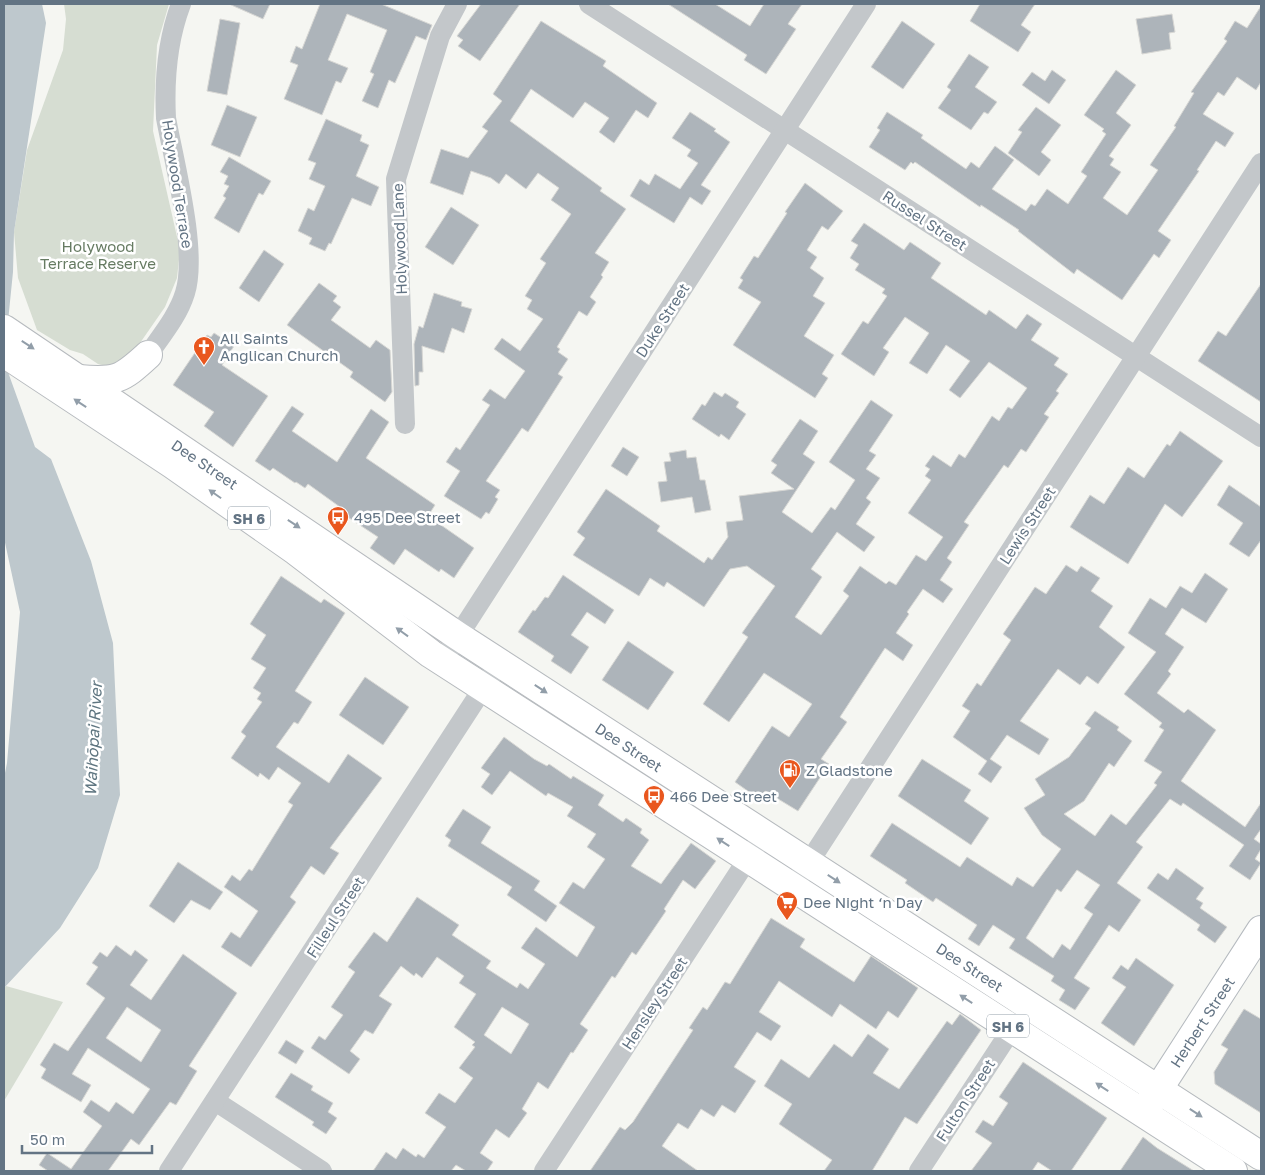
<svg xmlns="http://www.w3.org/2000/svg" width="1265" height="1175" font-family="'Golos Text',sans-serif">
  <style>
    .green { fill: #d6ddd2 }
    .water { fill: #bec8cd }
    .building { fill: #adb4ba; stroke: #d7d7d4; fill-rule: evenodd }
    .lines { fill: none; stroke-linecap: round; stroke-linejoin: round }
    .secondary-casing { stroke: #b5babf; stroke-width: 30 }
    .primary-casing { stroke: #b6babe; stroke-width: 30 }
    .street { stroke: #c3c7ca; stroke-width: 20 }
    .secondary { stroke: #fff; stroke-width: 28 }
    .primary { stroke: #fff; stroke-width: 28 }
    .oneway { fill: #929ea9 }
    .labels { text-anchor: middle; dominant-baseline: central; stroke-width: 5; stroke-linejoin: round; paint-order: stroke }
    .shield { fill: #fff; stroke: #929ea9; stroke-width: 1 }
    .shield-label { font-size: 14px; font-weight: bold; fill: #637484 }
    .street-label { font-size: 15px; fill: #637484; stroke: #fff }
    .park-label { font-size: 15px; fill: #667b62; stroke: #fff }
    .poi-label { font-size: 15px; fill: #637484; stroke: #fff; text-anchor: start }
    .water-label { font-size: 16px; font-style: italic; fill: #5f7681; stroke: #fff }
  </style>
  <rect width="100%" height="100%" fill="#f5f6f2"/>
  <g class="green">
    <polygon points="64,4 169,4 157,45 153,131 180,250 177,278 165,307 131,356 110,367 98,364 83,354 70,350 37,330 18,278 14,232 27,150 63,50 66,19"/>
    <polygon points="6,986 63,1002 4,1101 4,988"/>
  </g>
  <polygon class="water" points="4,4 42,4 46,23 14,232 13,272 4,361 35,447 51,459 91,561 113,643 120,795 98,868 60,928 4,988 4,778 7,763 20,612 4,538"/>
  <g class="building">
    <polygon points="229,4 270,4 263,19"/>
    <polygon points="320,4 381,4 432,25 426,40 416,36 395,83 389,80 378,108 362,101 374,74 370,72 387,30 347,14 328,60 348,68 341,83 336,81 322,115 284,99 298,65 290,62 296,46 302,49"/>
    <polygon points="481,4 520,4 480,61 458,46 463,40 457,36"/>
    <polygon points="668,4 715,4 750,26 764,4 802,4 788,24 796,29 766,74 744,60 747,55"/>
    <polygon points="980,4 1035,4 1021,25 1031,32 1018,52 970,21"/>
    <polygon points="1261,6 1261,82 1256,90 1237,77 1224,96 1218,92 1203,114 1234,133 1225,147 1216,141 1197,170 1199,171 1158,231 1171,240 1159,258 1154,254 1122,300 1077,269 1074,274 1018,231 1019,230 981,205 980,207 915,162 913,164 911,162 905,170 869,147 880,130 877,128 887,112 923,135 921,138 966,169 971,162 979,168 995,146 1014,160 992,189 1026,211 1031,204 1035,206 1047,189 1068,204 1087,176 1081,172 1106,134 1102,131 1104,129 1084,115 1116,70 1136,85 1116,113 1131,125 1109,156 1114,159 1110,165 1121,172 1103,198 1127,215 1158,170 1150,165 1176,127 1174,126 1194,93 1191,92 1227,41 1224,39 1235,21 1247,28"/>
    <polygon points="1172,14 1175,32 1169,33 1171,49 1142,54 1136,19"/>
    <polygon points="220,19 240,23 227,95 207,91"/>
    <polygon points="541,21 606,61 603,66 657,103 648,118 636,110 614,143 599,132 609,118 585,102 573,118 531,89 510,121 602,188 600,191 626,209 595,253 609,262 601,275 603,277 590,297 596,302 587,316 579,311 557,347 560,349 558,352 568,359 558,374 563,377 528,432 522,428 486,481 500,490 495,497 498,499 489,514 486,512 481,519 444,496 460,471 446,462 456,447 460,450 490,405 482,400 490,389 505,399 525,371 494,349 502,338 520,351 543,319 527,309 532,300 525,296 546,263 540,259 571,214 551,200 559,188 538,173 526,189 506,174 499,184 491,178 471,171 463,195 430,183 441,149 468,158 488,131 482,127 502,101 493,94"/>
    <polygon points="902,21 935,44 903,89 871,67"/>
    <polygon points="969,54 989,67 975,87 997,102 988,114 984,112 971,130 938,108 951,90 947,87"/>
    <polygon points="1052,70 1066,80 1049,104 1022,85 1032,72 1045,81"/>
    <polygon points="227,105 257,117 240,157 211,145"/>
    <polygon points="1036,107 1061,125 1041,152 1051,160 1039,176 1008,153 1022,132 1018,130"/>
    <polygon points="690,112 716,129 714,131 730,142 701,185 711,191 702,205 690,197 674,223 630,196 640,179 649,185 655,174 680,189 698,163 687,156 691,150 672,138"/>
    <polygon points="326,119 362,135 360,141 369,145 356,176 379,187 371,206 352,198 331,244 329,243 325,251 309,244 312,238 298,231 308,208 314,211 325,186 309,179 316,163 308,160"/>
    <polygon points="229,157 271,181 263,195 259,193 239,233 214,218 226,198 223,196 229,186 224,184 228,176 220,172"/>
    <polygon points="805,183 843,211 828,230 822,226 807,250 817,257 810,268 824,278 813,296 825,303 804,336 834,355 822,374 828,378 815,398 733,345 761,302 738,288 743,280 740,278 754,256 758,258 787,213 785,212"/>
    <polygon points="451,207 479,225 453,265 425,247"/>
    <polygon points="864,223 904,250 910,242 941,263 931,278 986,315 989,310 1016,329 1027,314 1042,324 1031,340 1059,358 1054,365 1068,374 1056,391 1059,393 1044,414 1049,417 1026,452 1021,449 1008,468 1004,465 964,522 969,525 947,558 952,562 940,580 953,589 943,603 923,589 907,612 909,614 896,633 913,645 903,661 885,648 840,717 847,722 821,759 829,764 798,811 765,791 759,799 735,782 772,726 789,737 812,704 764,673 729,722 703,704 748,637 742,633 775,586 747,566 730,569 704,607 667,582 664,587 650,578 639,596 573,555 585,538 577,532 606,489 660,526 657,531 704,563 708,557 712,560 728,537 726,522 743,520 739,496 794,489 771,473 777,465 771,461 800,419 818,431 803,454 815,462 782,512 812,533 831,507 835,510 855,480 829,462 871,400 893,415 869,451 876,455 866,469 880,478 866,498 871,502 856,524 875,537 864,552 837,532 811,569 822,577 795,617 821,635 849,596 843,591 860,566 886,584 889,581 896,585 916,555 926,561 943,537 908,513 931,480 925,476 930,469 925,466 933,455 951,467 959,454 965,458 992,416 999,421 1008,407 1012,409 1027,388 989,362 960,398 949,390 970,361 946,345 927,374 909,363 929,333 905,317 883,348 889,352 874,376 841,354 863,321 868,324 887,296 882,293 885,289 855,270 859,264 850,258 858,245 851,241"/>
    <polygon points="264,250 284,264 259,302 239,288"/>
    <polygon points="319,283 337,296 333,301 341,307 331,320 370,348 376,340 390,350 392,392 385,402 350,377 353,372 287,325"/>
    <polygon points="1261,284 1261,402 1198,361 1218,331 1226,336"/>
    <polygon points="434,293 462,302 461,306 472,309 464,333 452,328 444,353 422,346 423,372 419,372 419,385 415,386 414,344 419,326 423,328"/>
    <polygon points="214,333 234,346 222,365 268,396 233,447 204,426 214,412 173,385 207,335 211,337"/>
    <polygon points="714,392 722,397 725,393 739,402 736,407 746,414 729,440 721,434 719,437 692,419 702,404 705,406"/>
    <polygon points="292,406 304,414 292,431 337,462 371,409 389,422 366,458 435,505 428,516 474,548 454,578 441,569 439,572 405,549 394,565 370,548 378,537 337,510 340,507 308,484 305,488 296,482 295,483 273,468 270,471 255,461"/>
    <polygon points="1180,431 1223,461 1182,517 1165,504 1128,564 1070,527 1090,495 1104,504 1128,467 1144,478 1167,444 1170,446"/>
    <polygon points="623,447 639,457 627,476 611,466"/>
    <polygon points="686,450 687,458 696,457 700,480 705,480 711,510 695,513 692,497 661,502 658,482 667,481 664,462 671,461 669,453"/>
    <polygon points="1229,485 1261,507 1261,540 1249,557 1229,544 1243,523 1217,505"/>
    <polygon points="1066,565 1077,572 1081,566 1100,578 1091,591 1113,606 1099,627 1125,647 1098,684 1087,676 1080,685 1058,669 1020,721 1049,739 1039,755 1007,735 990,759 1002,767 991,783 978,774 987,761 953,737 970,711 962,706 977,683 981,686 1011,640 1003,634 1035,587 1046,594"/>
    <path d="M1205,573L1228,589L1206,623L1182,608L1165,634L1184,647L1168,671L1171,674L1157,693L1184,713L1188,709L1216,730L1181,781L1245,827L1261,803V829L1254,839L1261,844V849L1255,859L1261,863L1250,880L1229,866L1244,845L1183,803L1181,806L1170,799L1136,842L1143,847L1117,883L1141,900L1119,932L1109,925L1074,978L1090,988L1075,1010L1059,1000L1065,990L1051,981L1054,976L1009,948L1015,939L993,925L979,946L968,939L977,925L936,898L933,902L905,883L907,880L870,856L892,823L960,867L967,857L1012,886L1017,877L1033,887L1061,849L1042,835L1024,808L1045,795L1035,779L1069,757L1091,728L1085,724L1095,711L1119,727L1117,730L1132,741L1114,767L1109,763L1084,801L1064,814L1095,836L1111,814L1126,825L1157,785L1154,783L1162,772L1144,761L1164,730L1159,727L1162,723L1124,694L1156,652L1128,633L1150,598L1166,608L1180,586L1192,593ZM1077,870L1100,885L1084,908L1093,914L1070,950L1062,944L1053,958L1026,938L1057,889L1061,892Z"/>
    <polygon points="563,575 614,610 605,624 587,612 571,635 589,647 571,674 551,661 554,656 518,632 533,610 535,611 545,597 548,598"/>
    <polygon points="281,576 321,603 324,599 345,613 295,691 312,702 298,724 294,722 276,747 329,783 348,754 382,778 330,848 339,853 324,875 311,866 290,897 296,902 251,967 221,947 231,932 240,938 258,911 224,887 232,875 240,881 249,869 252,871 293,805 288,802 301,783 278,767 269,780 260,773 258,777 231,758 246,736 241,732 262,702 257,699 261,693 253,688 266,668 251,659 266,635 250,624"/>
    <polygon points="628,641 674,672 648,710 602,680"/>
    <polygon points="365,677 409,707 383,745 339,715"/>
    <path d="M504,737L534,759L547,766L549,764L571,779L573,776L604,795L598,805L623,822L626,818L642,829L640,833L649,840L631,866L661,884L691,843L716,861L695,889L683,880L664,909L666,911L636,955L632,952L615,978L612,976L580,1024L588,1030L573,1053L571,1052L548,1089L538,1082L522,1109L527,1113L509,1138L496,1129L480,1153L493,1162L487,1171H466L456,1165L451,1171H373L386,1152L396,1159L403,1148L416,1157L418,1154L424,1158L446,1127L425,1113L439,1093L455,1103L473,1078L459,1068L475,1047L472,1045L475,1042L454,1027L476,994L459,983L464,976L437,957L422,978L416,973L414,976L401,966L379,996L392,1004L373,1034L365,1030L350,1051L360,1059L349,1074L311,1048L319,1036L325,1040L343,1015L331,1007L355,972L348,967L374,932L387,942L417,897L459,925L452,935L491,961L486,968L517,988L520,983L528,989L545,964L521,948L536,927L577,957L595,927L559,903L573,882L584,889L605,859L587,847L596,834L567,816L573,807L548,793L546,796L510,771L492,795L481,787L490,774L481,768ZM502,1007L529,1024L511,1054L484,1035Z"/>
    <polygon points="922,759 971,790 964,801 989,818 971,845 898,796"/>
    <polygon points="463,809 491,827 481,843 540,881 534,890 557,906 546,922 507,895 512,887 448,846 451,840 445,836"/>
    <polygon points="178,862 223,892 210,910 191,900 174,923 149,906"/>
    <polygon points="1176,868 1204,888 1196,899 1203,903 1200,908 1227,927 1215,943 1197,930 1200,925 1147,888 1158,873 1168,880"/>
    <polygon points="771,918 805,939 800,947 854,982 871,956 918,988 898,1018 888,1011 876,1029 840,1004 832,1017 779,981 759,1012 781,1026 771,1041 757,1032 734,1067 756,1081 735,1113 722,1105 714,1117 701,1109 688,1129 678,1123 662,1146 698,1171 590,1171 620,1127 625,1130 633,1122 693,1030 689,1028 703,1007 707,1010 725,982 730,984"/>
    <path d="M116,945L131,956L135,950L148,960L130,985L151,1000L183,954L237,993L189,1066L197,1071L176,1105L170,1102L139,1145L131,1139L108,1171H48L39,1165L47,1153L71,1169L102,1126L83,1112L91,1100L109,1112L116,1102L133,1114L150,1089L88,1048L72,1074L91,1085L81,1102L41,1078L46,1069L40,1065L54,1043L68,1051L105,998L86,984L98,967L92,963L100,952L107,957ZM127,1007L161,1030L141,1062L106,1038Z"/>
    <polygon points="1136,958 1174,985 1134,1046 1101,1023 1126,987 1112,978 1121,965 1128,970"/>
    <polygon points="1244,1009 1261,1019 1261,1113 1215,1084 1214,1072 1228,1049 1221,1045"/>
    <polygon points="960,1014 981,1030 917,1124 905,1117 872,1171 824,1171 832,1160 779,1124 792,1104 764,1086 781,1059 809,1078 834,1044 852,1057 868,1034 889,1049 873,1073 899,1089 947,1021 952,1025"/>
    <polygon points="286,1040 304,1051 296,1064 278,1053"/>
    <polygon points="1023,1062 1107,1118 1071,1171 1052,1171 1038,1162 1032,1171 971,1171 992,1143 975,1132 983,1120 993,1126 1008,1103 999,1097"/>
    <polygon points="291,1073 313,1086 311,1090 333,1103 328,1112 337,1118 326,1134 312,1125 314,1122 275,1097"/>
    <polygon points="1143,1137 1157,1148 1194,1171 1120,1171"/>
  </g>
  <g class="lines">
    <g class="secondary-casing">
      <polyline id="secondary" points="1145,1110 1261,930"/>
    </g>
    <g class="primary-casing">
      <g id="primary">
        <polyline points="4,329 458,636 1261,1156"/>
        <polyline points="4,353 172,464 296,551 431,654 1233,1171"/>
        <path d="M79,379C116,382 121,380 148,355"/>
      </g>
    </g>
    <g class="street">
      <polyline points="589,4 1261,437"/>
      <path d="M148,355C161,336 178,316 185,293C198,252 174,162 166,118C164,78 167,41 181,4"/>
      <polyline points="405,424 396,179 440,36 457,4"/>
      <polyline points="442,661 866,4"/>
      <polyline points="793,887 1261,163"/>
      <polyline points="215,1101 322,1171"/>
      <polyline points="169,1171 491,676"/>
      <polyline points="544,1171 764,834"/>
      <polyline points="919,1171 1019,1018"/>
    </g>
    <use href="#secondary" class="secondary"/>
    <use href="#primary" class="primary"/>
  </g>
  <defs><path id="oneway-solid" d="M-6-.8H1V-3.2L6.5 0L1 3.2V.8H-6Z" transform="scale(1.25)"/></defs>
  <g class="oneway">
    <use href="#oneway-solid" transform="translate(28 345) rotate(33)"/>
    <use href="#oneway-solid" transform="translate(80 403) rotate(-146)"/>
    <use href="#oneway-solid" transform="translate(215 494) rotate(-145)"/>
    <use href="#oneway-solid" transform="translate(294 524) rotate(34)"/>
    <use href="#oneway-solid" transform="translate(402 632) rotate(-144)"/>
    <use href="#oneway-solid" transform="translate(541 689) rotate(33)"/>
    <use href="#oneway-solid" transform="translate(723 842) rotate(-147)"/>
    <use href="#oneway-solid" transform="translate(834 879) rotate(33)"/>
    <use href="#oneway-solid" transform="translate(966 999) rotate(-147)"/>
    <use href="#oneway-solid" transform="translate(1102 1087) rotate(-147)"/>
    <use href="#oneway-solid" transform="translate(1196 1113) rotate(33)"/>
  </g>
  <defs>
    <g id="church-pin" transform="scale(1.125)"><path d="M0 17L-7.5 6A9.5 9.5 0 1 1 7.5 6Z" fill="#e9571e" stroke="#fff"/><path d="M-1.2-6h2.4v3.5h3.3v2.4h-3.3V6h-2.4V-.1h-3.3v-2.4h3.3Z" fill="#fff"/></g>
    <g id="bus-pin" transform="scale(1.125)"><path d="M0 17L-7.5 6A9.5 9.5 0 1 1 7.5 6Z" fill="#e9571e" stroke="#fff"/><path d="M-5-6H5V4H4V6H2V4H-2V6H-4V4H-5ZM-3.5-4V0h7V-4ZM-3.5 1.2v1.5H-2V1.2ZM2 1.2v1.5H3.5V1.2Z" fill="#fff"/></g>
    <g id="fuel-pin" transform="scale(1.125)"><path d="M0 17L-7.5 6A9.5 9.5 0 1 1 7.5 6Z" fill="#e9571e" stroke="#fff"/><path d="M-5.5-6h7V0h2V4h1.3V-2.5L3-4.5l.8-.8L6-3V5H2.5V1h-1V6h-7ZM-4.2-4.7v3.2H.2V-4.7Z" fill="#fff"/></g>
    <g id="supermarket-pin" transform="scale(1.125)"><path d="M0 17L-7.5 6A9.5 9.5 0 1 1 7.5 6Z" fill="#e9571e" stroke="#fff"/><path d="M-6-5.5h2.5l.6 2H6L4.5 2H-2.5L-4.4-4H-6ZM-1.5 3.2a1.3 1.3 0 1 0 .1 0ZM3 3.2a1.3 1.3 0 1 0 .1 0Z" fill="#fff"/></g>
  </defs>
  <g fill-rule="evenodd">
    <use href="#church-pin" x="204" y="347"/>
    <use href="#bus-pin" x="338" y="517"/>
    <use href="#fuel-pin" x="790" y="770"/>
    <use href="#bus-pin" x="654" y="796"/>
    <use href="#supermarket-pin" x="787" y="902"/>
  </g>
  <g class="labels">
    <g class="shield">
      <rect x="228" y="506.5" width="42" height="23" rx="4"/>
      <rect x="987" y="1014.5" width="42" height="23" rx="4"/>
    </g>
    <g class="shield-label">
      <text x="249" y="518">SH 6</text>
      <text x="1008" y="1026">SH 6</text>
    </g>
    <g class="street-label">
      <text transform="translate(178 184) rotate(81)">Holywood Terrace</text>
      <text transform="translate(925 220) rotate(33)">Russel Street</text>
      <text transform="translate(399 239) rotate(-92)">Holywood Lane</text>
      <text transform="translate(662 320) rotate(-57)">Duke Street</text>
      <text transform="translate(205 464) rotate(34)">Dee Street</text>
      <text transform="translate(1027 525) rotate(-57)">Lewis Street</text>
      <text transform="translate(629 747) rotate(33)">Dee Street</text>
      <text transform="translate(335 917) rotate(-57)">Filleul Street</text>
      <text transform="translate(970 967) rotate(33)">Dee Street</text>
      <text transform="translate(654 1003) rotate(-57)">Hensley Street</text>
      <text transform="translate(1202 1022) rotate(-57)">Herbert Street</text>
      <text transform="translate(965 1100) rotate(-57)">Fulton Street</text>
    </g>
    <g class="park-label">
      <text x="98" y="246">Holywood<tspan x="98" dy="17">Terrace Reserve</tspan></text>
    </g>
    <g class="poi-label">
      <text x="220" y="338">All Saints<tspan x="220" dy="17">Anglican Church</tspan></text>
      <text x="354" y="517">495 Dee Street</text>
      <text x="806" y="770">Z Gladstone</text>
      <text x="670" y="796">466 Dee Street</text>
      <text x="803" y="902">Dee Night ‘n Day</text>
    </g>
    <g class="water-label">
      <text transform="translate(93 739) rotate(-87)">Waihōpai River</text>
    </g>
  </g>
  <rect width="1265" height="1175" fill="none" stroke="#637484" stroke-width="10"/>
  <path d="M22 1145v8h130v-8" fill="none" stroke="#637484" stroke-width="2.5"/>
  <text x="30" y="1145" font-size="15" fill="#637484" stroke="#ffffff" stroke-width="4" paint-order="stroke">50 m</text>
</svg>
